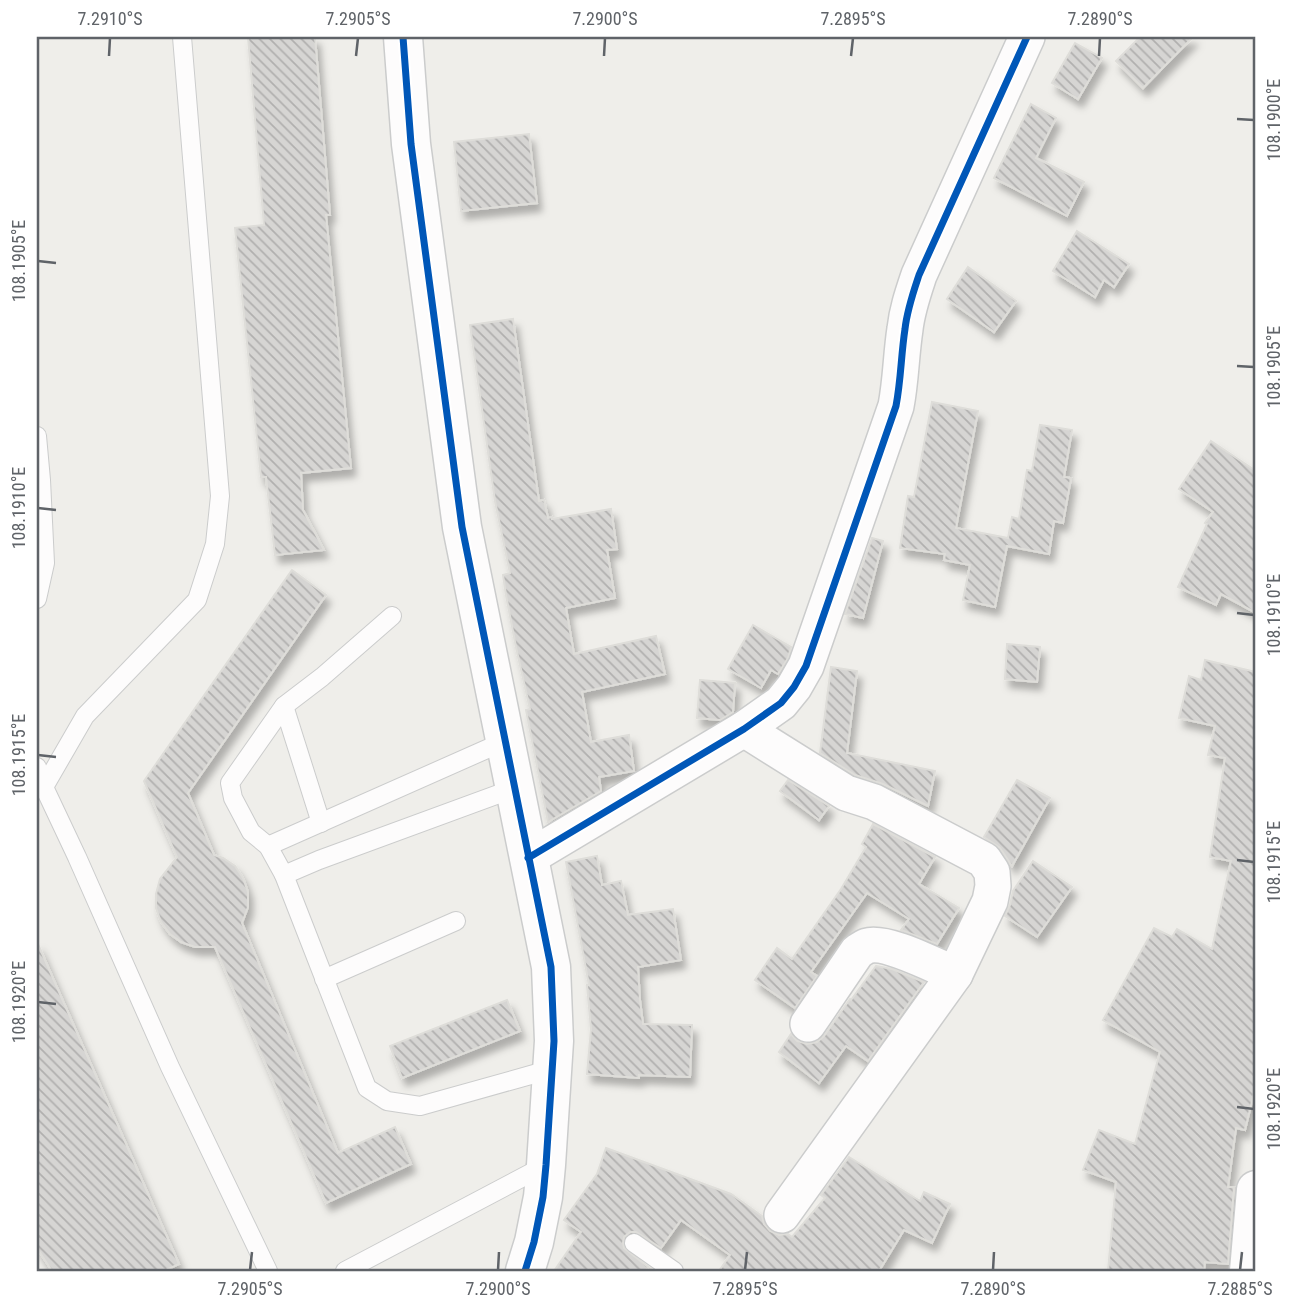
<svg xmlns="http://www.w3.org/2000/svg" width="1293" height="1308" font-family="'Roboto Condensed',sans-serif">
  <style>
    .building { fill: url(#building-back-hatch); stroke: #deddd9; stroke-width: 2; filter: url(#shadow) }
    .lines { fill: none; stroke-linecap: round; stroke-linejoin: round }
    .service-casing { stroke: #cbcccc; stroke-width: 20 }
    .minor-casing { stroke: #cbcccc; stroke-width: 38 }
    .tertiary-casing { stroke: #cbcccc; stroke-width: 41 }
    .service { stroke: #fdfcfc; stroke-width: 18 }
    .minor { stroke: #fdfcfc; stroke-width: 35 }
    .tertiary { stroke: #fdfcfc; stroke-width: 38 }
    .cycleway-casing { stroke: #fff; stroke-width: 11 }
    .cycleway { stroke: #0057b8; stroke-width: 7 }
    .ticks { fill: none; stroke: #5f6368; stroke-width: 2.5 }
    .neatline { fill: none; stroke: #5f6368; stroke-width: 2.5 }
    .ticks-label { font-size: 18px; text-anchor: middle; fill: #5f6368 }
  </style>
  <defs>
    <pattern id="building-back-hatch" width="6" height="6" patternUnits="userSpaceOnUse" patternTransform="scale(1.75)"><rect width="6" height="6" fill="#d6d5d3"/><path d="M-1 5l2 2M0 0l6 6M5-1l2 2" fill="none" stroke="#b1b0af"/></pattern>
    <filter id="shadow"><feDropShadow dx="4.5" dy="8" stdDeviation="3.5" flood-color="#0004"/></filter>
  </defs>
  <rect width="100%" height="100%" fill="#efeeea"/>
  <g class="building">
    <polygon points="248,37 315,37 330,215 326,215 351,468 301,473 303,510 324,550 275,555 266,477 261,477 235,228 264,225"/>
    <polygon points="1140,37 1193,37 1143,88 1116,61"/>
    <polygon points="1075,43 1102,58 1078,99 1052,83"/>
    <polygon points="1031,104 1056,118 1036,158 1084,182 1067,216 994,178"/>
    <polygon points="529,134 537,203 461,211 454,142"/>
    <polygon points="1077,231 1129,264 1114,287 1104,280 1095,297 1053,271"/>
    <polygon points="968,267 1016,301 994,332 947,299"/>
    <polygon points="513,319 539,501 544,500 548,518 552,517 552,519 611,509 617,549 607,550 615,598 566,608 574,654 656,636 665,674 582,692 591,742 629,735 634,771 599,777 601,791 548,822 526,710 530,709 516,647 506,595 503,575 510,573 495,501 470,325"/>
    <polygon points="932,402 978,411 956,528 1008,538 1012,517 1019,519 1027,470 1032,471 1040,425 1072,430 1064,477 1071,478 1063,523 1054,521 1049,554 1007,546 995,607 963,600 970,565 944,560 945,554 900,548 908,496 914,497"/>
    <polygon points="1211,441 1256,471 1256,613 1221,594 1216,605 1178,587 1207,524 1205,523 1213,512 1179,489"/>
    <polygon points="872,538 883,541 863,618 845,614"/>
    <polygon points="292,570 326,595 188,793 214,855 223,858 235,866 243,878 248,892 248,907 242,923 338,1153 395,1127 411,1164 326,1203 215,947 195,947 181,942 170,934 161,922 156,908 156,894 160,879 177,857 144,781"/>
    <polygon points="753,625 791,647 788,658 778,674 771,670 761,688 728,669"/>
    <polygon points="1007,644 1040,647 1037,682 1005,679"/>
    <polygon points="1205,660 1256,672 1256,1085 1245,1130 1236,1128 1228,1187 1234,1187 1228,1264 1205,1262 1204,1271 1108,1271 1116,1182 1083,1170 1099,1130 1135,1144 1160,1052 1103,1020 1154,928 1172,937 1177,929 1212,949 1231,861 1210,857 1225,758 1208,755 1215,726 1179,718 1189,676 1201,680"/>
    <polygon points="831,667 857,671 847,753 935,771 928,806 883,784 855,775 820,753"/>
    <polygon points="700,680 735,683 733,712 720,720 697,718"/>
    <polygon points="788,780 829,806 819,820 780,791"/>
    <polygon points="1017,780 1050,798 1012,866 1000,848 984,837"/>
    <polygon points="873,824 935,857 919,884 959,908 937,944 901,930 909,919 867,893 811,972 817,976 795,1008 755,980 777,948 792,959 841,889 866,847 862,844"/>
    <polygon points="597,856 602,885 621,881 628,915 673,909 681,960 638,967 640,1000 643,1024 692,1025 690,1077 639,1075 639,1078 587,1074 591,1029 587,985 589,985 566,862"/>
    <polygon points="1033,861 1072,887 1037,937 1005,916 1010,905 1013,891"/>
    <polygon points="37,942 179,1264 164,1271 52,1271 37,1248"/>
    <polygon points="876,966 892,969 924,982 868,1061 846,1046 819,1083 779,1052 791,1034 797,1041 807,1044 817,1042 824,1036 850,999 851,1000"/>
    <polygon points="507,1000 520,1031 402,1078 390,1046"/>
    <polygon points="606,1148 731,1194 762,1216 764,1224 770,1231 779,1235 788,1234 792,1237 825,1198 821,1195 849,1157 920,1201 924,1192 950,1204 932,1243 904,1230 879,1271 719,1271 730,1255 681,1220 661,1248 636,1232 630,1232 624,1237 623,1243 624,1248 648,1267 645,1271 554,1271 581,1232 564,1220 597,1174"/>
  </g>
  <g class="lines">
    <g class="service-casing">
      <g id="service">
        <polyline points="182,37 220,496 215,544 197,600 85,716 44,787 77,857 170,1067 268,1271"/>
        <polyline points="37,436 41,480 45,563 37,599"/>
        <polyline points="392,616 322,677 284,706 230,783 233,798 251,832 268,846 284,875 367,1088 387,1101 420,1106 552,1069"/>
        <polyline points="284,706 321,823"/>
        <polyline points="37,767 44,787"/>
        <polyline points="268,846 505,741"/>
        <polyline points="284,875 319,860 515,788"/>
        <polyline points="324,979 456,921"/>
        <polyline points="634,1243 674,1271"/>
        <polyline points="345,1271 546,1165"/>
      </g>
    </g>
    <g class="minor-casing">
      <g id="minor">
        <polyline points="744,729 846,793 874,802 984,860 992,872 993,886 990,901 955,974 782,1215"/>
        <path d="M528,858L744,729L781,703L794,687L806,666L896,406C901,380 901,355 905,329C907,310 913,293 919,275L1027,37"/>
        <path d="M808,1024L857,952C860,950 864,947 867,946C886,940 935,966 955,974"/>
      </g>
    </g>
    <g class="tertiary-casing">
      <g id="tertiary">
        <polyline points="403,37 411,144 462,527 551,967 554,1041 546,1165 543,1197 534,1242 525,1271"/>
        <polyline points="1249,1271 1256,1190"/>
      </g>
    </g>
    <use href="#service" class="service"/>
    <use href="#minor" class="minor"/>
    <use href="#tertiary" class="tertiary"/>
    <g class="cycleway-casing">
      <g id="cycleway">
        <polyline points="403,37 411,144 462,527 551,967 554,1041 546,1165 543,1197 534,1242 525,1271"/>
        <path d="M528,858L744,729L781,703L794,687L806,666L896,406C901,380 901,355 905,329C907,310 913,293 919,275L1027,37"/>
      </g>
    </g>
    <use href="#cycleway" class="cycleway"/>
  </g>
  <path class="ticks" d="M109,56L110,38M356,56L358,38M604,56L605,38M851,56L853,38M1099,56L1100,38M1237,119L1254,120M38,261L56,263M1237,366L1254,367M38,508L56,510M1237,613L1254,615M38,755L56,757M1237,860L1254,862M38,1002L56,1004M1237,1107L1254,1109M250,1270L252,1252M498,1270L499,1252M745,1270L747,1252M993,1270L994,1252M1240,1270L1242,1252"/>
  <rect width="1293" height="1308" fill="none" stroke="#ffffff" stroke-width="77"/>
  <rect x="38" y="38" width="1216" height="1232" class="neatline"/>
  <g class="ticks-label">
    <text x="110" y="25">7.2910°S</text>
    <text x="358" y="25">7.2905°S</text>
    <text x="605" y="25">7.2900°S</text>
    <text x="853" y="25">7.2895°S</text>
    <text x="1100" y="25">7.2890°S</text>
    <text transform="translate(1274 120) rotate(-90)" y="6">108.1900°E</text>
    <text transform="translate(19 261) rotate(-90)" y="6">108.1905°E</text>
    <text transform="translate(1274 367) rotate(-90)" y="6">108.1905°E</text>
    <text transform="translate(19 508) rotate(-90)" y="6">108.1910°E</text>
    <text transform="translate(1274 615) rotate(-90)" y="6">108.1910°E</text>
    <text transform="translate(19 755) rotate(-90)" y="6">108.1915°E</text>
    <text transform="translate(1274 862) rotate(-90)" y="6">108.1915°E</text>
    <text transform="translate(19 1002) rotate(-90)" y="6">108.1920°E</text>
    <text transform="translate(1274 1109) rotate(-90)" y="6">108.1920°E</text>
    <text x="250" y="1295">7.2905°S</text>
    <text x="498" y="1295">7.2900°S</text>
    <text x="745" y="1295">7.2895°S</text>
    <text x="993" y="1295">7.2890°S</text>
    <text x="1240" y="1295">7.2885°S</text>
  </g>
</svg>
